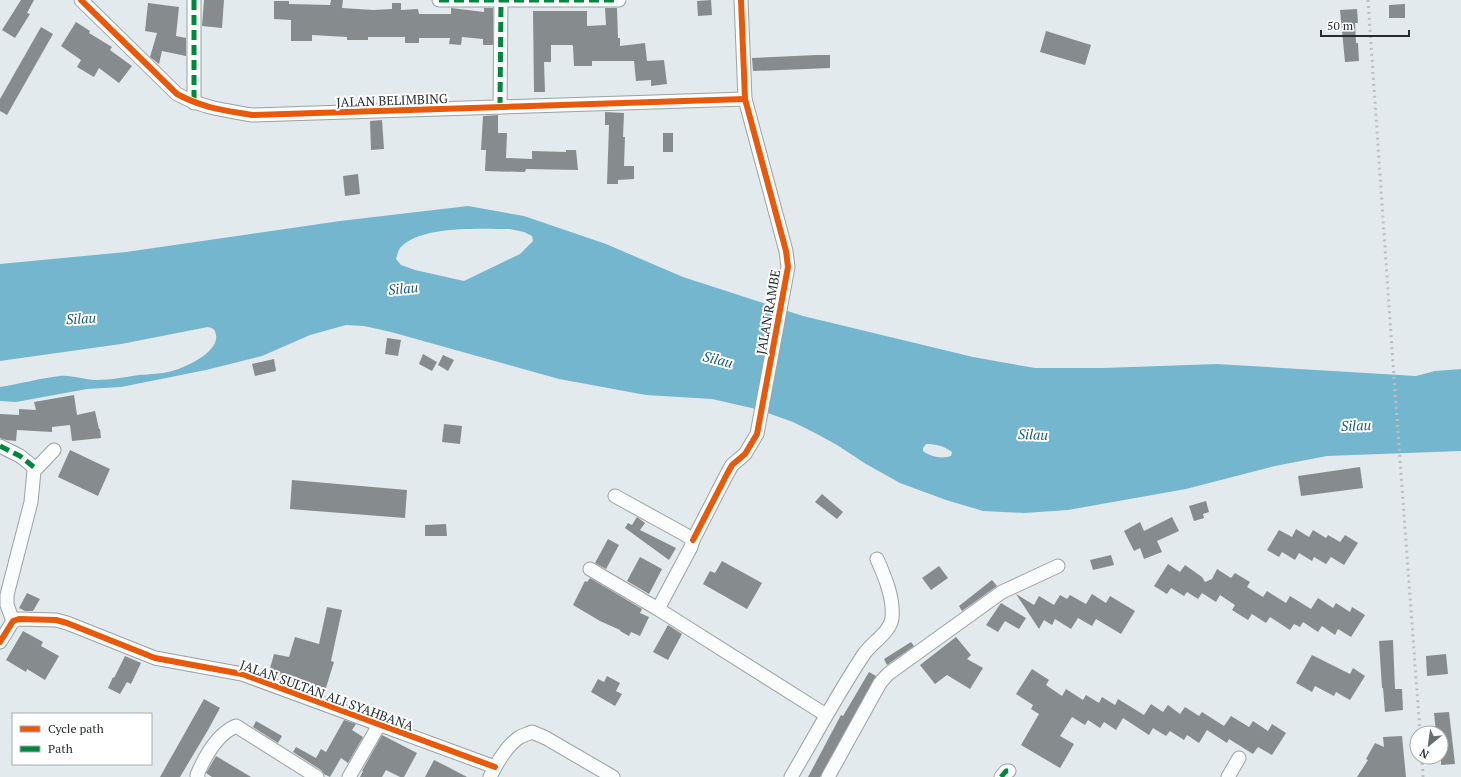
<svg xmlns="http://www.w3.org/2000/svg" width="1461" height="777" font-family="'PT Serif',serif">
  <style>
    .water { fill: #75b6cf; fill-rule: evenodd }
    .building { fill: #868b8e }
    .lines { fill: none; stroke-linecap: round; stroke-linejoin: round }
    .minor-casing { stroke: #9ba1a4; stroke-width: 15 }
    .minor { stroke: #fbfcfc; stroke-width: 13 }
    .rail { stroke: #bdbfbf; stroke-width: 3; stroke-dasharray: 2 4; stroke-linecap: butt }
    .quiet { stroke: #00873e; stroke-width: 5; stroke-dasharray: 10 5; stroke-linecap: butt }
    .cycleway-casing { stroke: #fff; stroke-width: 8 }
    .cycleway { stroke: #e8590c; stroke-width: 6 }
    .labels { text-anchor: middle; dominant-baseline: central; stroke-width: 4; stroke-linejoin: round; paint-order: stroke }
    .street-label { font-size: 13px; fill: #252b2e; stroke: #fff }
    .water-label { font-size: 14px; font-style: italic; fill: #185e76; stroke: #fff }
  </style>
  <rect width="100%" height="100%" fill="#e2eaee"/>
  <path class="water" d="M468,206L524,216L606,244L683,277L803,316L973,357L1035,368H1103L1217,364L1416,376L1435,371L1461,369V451L1327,456L1275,466L1186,489L1068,510L1024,513L983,511L946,500L900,483L866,464L837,445L817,434L793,422L756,409L712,399L646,395L559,379L391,332L364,326L346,325L310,335L262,356L206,370L121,387L87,389L16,402L0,401V387C20,384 40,378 60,376C72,375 84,380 96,380C111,380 125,377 139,375C150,374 162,374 172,371C186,367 219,352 216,335C215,329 213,328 208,327L121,344L0,361V264L126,252L340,221ZM510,229L524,232L532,236L533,241L520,254L464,281L415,270L401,265L396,259C397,256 398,251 400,248C420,225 482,229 510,229ZM926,444C936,444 944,446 952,452L951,456C942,459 931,457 923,451V448Z"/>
  <g class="building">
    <polygon points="21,0 34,0 27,13 30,14 15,38 2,30"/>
    <polygon points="204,0 224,0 222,28 202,26"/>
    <polygon points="331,0 343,0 342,8 373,10 392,9 392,3 401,3 401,10 418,9 419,14 451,14 451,8 484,12 484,8 493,8 493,45 483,45 483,39 462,37 461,45 449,44 450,38 419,38 419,43 405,43 405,37 368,37 368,40 347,40 347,37 312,35 312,41 291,41 291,20 274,19 274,1 289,1 289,4 330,5"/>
    <polygon points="711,0 712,15 698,16 697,1"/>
    <polygon points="148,3 179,7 176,36 186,38 186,56 162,51 159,64 150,57 157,33 145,31"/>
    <polygon points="1405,4 1405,18 1389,18 1389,5"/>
    <polygon points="605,8 617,8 618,38 620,38 620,46 645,43 647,61 664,60 667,84 651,86 651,80 636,81 634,61 592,61 592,66 574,66 573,46 572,45 551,45 551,62 544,62 545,92 534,92 533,11 587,11 587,26 606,25"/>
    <polygon points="1357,9 1358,23 1355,23 1356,43 1358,43 1359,61 1345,62 1340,10"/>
    <polygon points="76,22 90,31 89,33 112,47 110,50 132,66 119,83 99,68 94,77 77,67 81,60 61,46"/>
    <polygon points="41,27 53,34 7,115 0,111 0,99"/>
    <polygon points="1046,31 1091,45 1085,65 1040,52"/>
    <polygon points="817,55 830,55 830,68 753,71 752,58"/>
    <polygon points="605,112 624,113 623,137 625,137 624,166 634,166 634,179 618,180 618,184 607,184 609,125 605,125"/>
    <polygon points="498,115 498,133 507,133 506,158 532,159 532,151 566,152 566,150 576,150 578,170 526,169 525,172 485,171 486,150 481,150 483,116"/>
    <polygon points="382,120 384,149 371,150 370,121"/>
    <rect x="663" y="133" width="10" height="19"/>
    <polygon points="358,174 360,194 345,196 343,176"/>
    <polygon points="387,338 401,340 398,356 385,354"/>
    <polygon points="423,354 437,362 432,371 419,364"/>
    <polygon points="443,355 454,360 448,371 438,365"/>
    <polygon points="274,359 276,371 255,376 252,364"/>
    <polygon points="74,395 77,415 95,411 99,429 100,429 101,438 72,441 70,425 52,427 52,432 17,430 16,441 6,440 0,438 0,414 19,415 19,409 36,410 34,402"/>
    <polygon points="444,424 462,426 460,444 442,442"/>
    <polygon points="70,450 110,469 98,496 58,477"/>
    <polygon points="1360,467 1363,488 1301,496 1298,476"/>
    <polygon points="292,480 407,490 405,518 290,509"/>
    <polygon points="822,494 843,512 837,519 815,502"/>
    <polygon points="1206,501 1209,512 1203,514 1204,518 1194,521 1189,506"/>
    <polygon points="637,517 645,523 640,530 676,548 669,560 625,528 628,523 632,525"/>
    <polygon points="1172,517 1179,531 1157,541 1162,552 1144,559 1140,548 1134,551 1124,531 1140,522 1144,531"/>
    <polygon points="446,524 447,536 425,536 425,525"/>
    <polygon points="1296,529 1309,537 1313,530 1326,538 1328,535 1340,542 1345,535 1358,543 1344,565 1331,557 1326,564 1314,557 1312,561 1299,553 1295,560 1282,552 1279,557 1267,550 1279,530 1292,537"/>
    <polygon points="608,539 619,545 606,569 595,563"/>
    <polygon points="1111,555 1114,565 1093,570 1090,560"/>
    <polygon points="640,557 662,569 649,594 627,581"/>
    <polygon points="722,561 762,583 747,609 703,584 710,571 715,573"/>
    <polygon points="1168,564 1180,572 1185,565 1202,577 1205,582 1212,579 1217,569 1231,578 1235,573 1250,582 1247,587 1263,597 1267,591 1286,603 1290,596 1311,609 1318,598 1333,608 1336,603 1350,612 1352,607 1365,615 1351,637 1338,629 1335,635 1322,626 1318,632 1303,622 1300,627 1294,624 1290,630 1270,617 1266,623 1252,614 1248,620 1232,610 1235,605 1220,595 1216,602 1202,593 1198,599 1187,592 1184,596 1171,588 1167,594 1154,586"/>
    <polygon points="939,566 948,578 931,590 922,578"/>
    <polygon points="590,578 642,609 640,613 649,617 640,636 631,632 629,636 620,631 620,630 600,621 573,605 585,581 587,582"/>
    <polygon points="992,580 997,586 962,611 959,606"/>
    <polygon points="27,593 40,599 33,611 25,611 19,608"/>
    <polygon points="1016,594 1034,605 1039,596 1054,605 1060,595 1067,599 1070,595 1086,604 1092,594 1106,603 1110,596 1135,611 1121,634 1096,619 1092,626 1078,618 1071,629 1055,619 1052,625 1044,620 1039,629"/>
    <polygon points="1001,603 1026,618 1019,629 1005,621 998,632 986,625"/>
    <polygon points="327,607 342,610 331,661 334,662 325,691 300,683 299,686 282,680 284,676 269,672 274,654 289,657 295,637 319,644"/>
    <polygon points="668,625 682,634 668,660 653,652"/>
    <polygon points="23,631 43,642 41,646 59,656 45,680 27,669 26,672 6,660"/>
    <polygon points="956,637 971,655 967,659 983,668 970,689 947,675 935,684 920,665"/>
    <polygon points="1393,640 1395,689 1402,689 1403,710 1385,712 1383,688 1382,688 1379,641"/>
    <polygon points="911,642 914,646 887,665 884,659"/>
    <polygon points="1446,654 1448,674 1427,676 1426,656"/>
    <polygon points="1312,655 1350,674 1353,668 1365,676 1350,700 1336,692 1334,696 1315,686 1312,692 1296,683"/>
    <polygon points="125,656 141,663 131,684 127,682 120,694 108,688 113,677 114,678"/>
    <polygon points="1032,669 1049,680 1046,685 1062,696 1066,689 1083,700 1086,695 1099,703 1102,697 1115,705 1118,699 1144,715 1151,704 1163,712 1168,705 1180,714 1185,707 1199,716 1202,712 1224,726 1231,716 1249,727 1253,721 1268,731 1272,724 1286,733 1272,755 1258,747 1253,754 1229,739 1227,743 1207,730 1199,743 1187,735 1184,740 1170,731 1166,736 1153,728 1149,735 1123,718 1116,730 1104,722 1100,728 1088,720 1085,725 1072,717 1060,736 1074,744 1060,768 1021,745 1039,714 1031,709 1033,705 1016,694"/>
    <polygon points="869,672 876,676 820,777 808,777 841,715 843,716"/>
    <polygon points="607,676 620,683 616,691 622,694 615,706 591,692 598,679 604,682"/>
    <polygon points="204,699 220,708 208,730 180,777 160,777"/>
    <polygon points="1449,712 1455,764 1441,765 1441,732 1436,733 1434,713"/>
    <polygon points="344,720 356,724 352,730 363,737 348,763 341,758 330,777 324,774 321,770 293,752 296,747 316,758 321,749 326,752"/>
    <polygon points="256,721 282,736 278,743 253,727"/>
    <polygon points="382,735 417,753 404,777 400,777 386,770 382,777 360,777 363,771 362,771"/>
    <polygon points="1402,736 1406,777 1357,777 1368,760 1366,759 1375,743 1384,747 1383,737"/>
    <polygon points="216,756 251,777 212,777 206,773"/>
    <polygon points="434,760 448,767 467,777 425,777"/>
  </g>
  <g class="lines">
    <g class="minor-casing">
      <g id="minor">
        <path d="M81,0L177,94C203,108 223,110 252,115L745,99"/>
        <polyline points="194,0 194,103"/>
        <polyline points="439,0 619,0"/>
        <polyline points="500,107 501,0"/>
        <polyline points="0,446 20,456 35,468"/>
        <polyline points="615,496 684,534 693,540 691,547 658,609"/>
        <polyline points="693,540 727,474 732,465 745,454 757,434 788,267 786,251 745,99 741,0"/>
        <polyline points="590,569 658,609 826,715"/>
        <polyline points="13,621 7,605 7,595 31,502 34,471 54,450"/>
        <polyline points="0,642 13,621 19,619 56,620 67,623 155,658 242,674 495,767"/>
        <path d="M198,777L197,775C205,756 217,734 236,726L317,777"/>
        <polyline points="349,777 379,725"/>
        <path d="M490,777C496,764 508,744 520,737C523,735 528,734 532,732L546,738L613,777"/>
        <path d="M791,777C815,736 838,693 864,654C872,642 890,633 892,618C894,598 885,577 877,559"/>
        <polyline points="828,777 880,683 888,674 1002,592 1058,566"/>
        <polyline points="1001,777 1006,771 1009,771"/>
        <polyline points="1228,777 1239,758"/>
      </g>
    </g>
    <use href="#minor" class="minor"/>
    <g class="rail">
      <polyline points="1368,0 1393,364 1420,733"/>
      <polyline points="1422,757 1423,777"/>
    </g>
    <g class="quiet">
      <polyline points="194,0 194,103"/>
      <polyline points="439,0 619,0"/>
      <polyline points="500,107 501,0"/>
      <polyline points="0,446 20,456 35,468"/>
      <polyline points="1001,777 1006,771 1009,771"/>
    </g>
    <g class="cycleway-casing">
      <g id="cycleway">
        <path d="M81,0L177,94C203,108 223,110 252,115L745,99"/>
        <polyline points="693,540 727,474 732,465 745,454 757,434 788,267 786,251 745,99 741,0"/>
        <polyline points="0,642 13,621 19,619 56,620 67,623 155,658 242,674 495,767"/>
      </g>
    </g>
    <use href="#cycleway" class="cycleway"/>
  </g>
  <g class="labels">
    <g class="street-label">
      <text transform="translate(392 100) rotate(-2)">JALAN BELIMBING</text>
      <text transform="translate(768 312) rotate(-80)">JALAN RAMBE</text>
      <text transform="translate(327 695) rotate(20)">JALAN SULTAN ALI SYAHBANA</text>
    </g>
    <g class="water-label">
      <text transform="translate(403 288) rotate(-5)">Silau</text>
      <text transform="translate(81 318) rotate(-3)">Silau</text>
      <text transform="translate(718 359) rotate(14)">Silau</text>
      <text transform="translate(1356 425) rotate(-2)">Silau</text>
      <text transform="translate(1033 434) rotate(2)">Silau</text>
    </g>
  </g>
  <rect x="12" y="713" width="140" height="52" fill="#ffffff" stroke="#a8aaab"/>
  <rect x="20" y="726" width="20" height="6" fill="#e8590c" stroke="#a8aaab"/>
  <text x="48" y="733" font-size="12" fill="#252b2e">Cycle path</text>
  <rect x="20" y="746" width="20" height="6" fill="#00873e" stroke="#a8aaab"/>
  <text x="48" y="753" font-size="12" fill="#252b2e">Path</text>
  <g transform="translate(1429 745) rotate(209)"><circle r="19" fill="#ffffff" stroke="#a8aaab"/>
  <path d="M0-3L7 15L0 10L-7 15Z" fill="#676e71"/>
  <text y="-6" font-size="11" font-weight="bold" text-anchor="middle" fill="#252b2e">N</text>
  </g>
  <path d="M1321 30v6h88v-6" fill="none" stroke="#252b2e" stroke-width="2"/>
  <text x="1327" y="30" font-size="12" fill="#252b2e" stroke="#ffffff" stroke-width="3" paint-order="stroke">50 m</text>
</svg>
